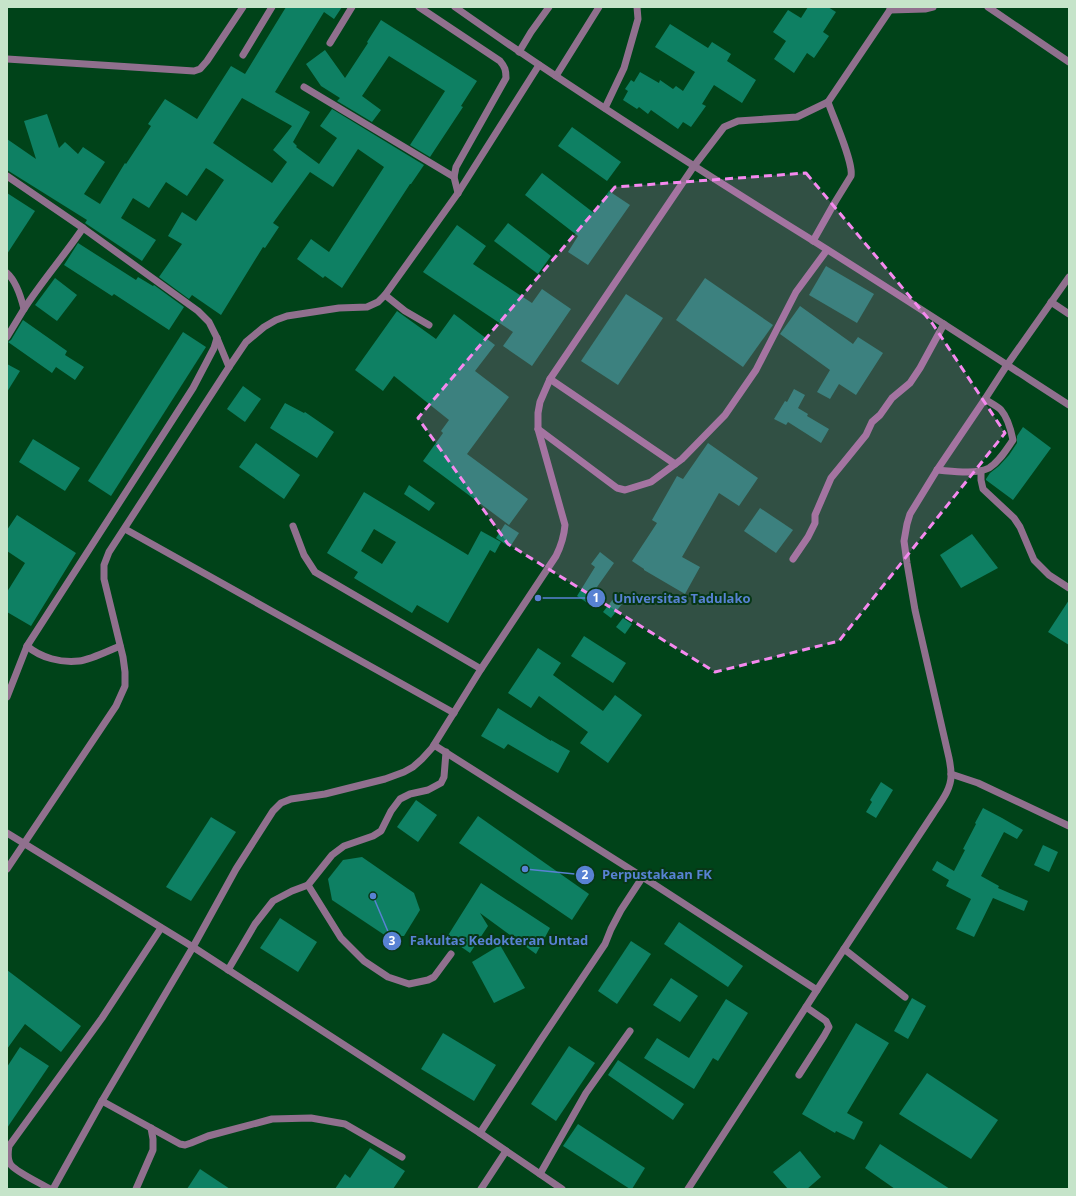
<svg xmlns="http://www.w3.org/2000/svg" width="1076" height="1196" font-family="'Open Sans',sans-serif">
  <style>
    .building { fill: #0e8063; fill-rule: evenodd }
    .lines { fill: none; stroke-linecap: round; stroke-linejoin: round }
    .lane { stroke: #90708e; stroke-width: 7 }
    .marked { fill: #f589ef; fill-opacity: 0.2; stroke: #f589ef; stroke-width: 3; stroke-dasharray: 8 5; stroke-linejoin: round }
    .leader { fill: none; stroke: #5882d3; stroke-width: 1.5 }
    .callout-dot { fill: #5882d3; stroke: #073716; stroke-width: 1.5 }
    .mark-label { font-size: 12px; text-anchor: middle; font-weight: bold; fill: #fff }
    .callout-label { font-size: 13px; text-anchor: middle; font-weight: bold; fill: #5882d3; stroke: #073716; stroke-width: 4; stroke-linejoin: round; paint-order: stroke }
  </style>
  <rect width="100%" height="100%" fill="#004319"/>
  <g class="building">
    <path d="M286,7H342L334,19L324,12L275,92L310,112L293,142L297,146L296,147L319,164L337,138L320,126L332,109L424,165L411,184H410L342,288L325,276L323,278L297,259L311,239L329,252L384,167L358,149L333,187L310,172L273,223L279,227L265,248L263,247L221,315L192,295L189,299L159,277L182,244L168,236L182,212L196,221L224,180L214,173L206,168L187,196L166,182L149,208L133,198L121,218L156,240L142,261L85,223L87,220L7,170V139L36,159L24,121L47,114L59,148L65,142L78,154L83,147L105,162L84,194L100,204L125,163L126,164L151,126L148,124L165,99L197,119L231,66L245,74ZM242,98L292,126L273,150L287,162L272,183L213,143Z"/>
    <polygon points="808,7 828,7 836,12 823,32 829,36 814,58 807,53 794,73 774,59 786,41 773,32 788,10 801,18"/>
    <polygon points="381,20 477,81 461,106 463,107 430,157 410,145 445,91 389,56 362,96 381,110 372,122 337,101 340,98 321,86 306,64 325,50 345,78 368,43 367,42"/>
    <polygon points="670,24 708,48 712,42 731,54 727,61 756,80 742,103 714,85 702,104 706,106 691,127 683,122 678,129 651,110 648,114 639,107 637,109 623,100 628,91 625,89 631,80 634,82 640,72 659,83 660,80 673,89 676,86 683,91 695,72 655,47"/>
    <polygon points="572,127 621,162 607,181 558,146"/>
    <polygon points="542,173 594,213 609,191 630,205 588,265 568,252 578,236 525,195"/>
    <polygon points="7,193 35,211 7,254"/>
    <polygon points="508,223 551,256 538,274 494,241"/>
    <polygon points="457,225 486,246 473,264 532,303 542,289 571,309 532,366 503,346 513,332 423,272"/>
    <polygon points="78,243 136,280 138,277 153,286 154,285 184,307 169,330 114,294 112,296 64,265"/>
    <polygon points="826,266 874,294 857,323 809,295"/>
    <polygon points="55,278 77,295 57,321 35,305"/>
    <polygon points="705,278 773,325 743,367 676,320"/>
    <polygon points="626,294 663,318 618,385 581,361"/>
    <polygon points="800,306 853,344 858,337 883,353 856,395 839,384 830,399 817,392 830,370 780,334"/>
    <polygon points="397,311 436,339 454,314 495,345 475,371 509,397 467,454 528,499 509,525 423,461 443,433 441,431 449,420 394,376 383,391 355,370"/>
    <polygon points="23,320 67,351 65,355 84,367 75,380 56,367 52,373 8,342 11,340"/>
    <polygon points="183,332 206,347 111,496 88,481"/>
    <polygon points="7,364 20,371 7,392"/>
    <polygon points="243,386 261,399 245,422 227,409"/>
    <polygon points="794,389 805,395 798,408 808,414 807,416 829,429 821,443 788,422 786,425 774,419 785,401 787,402"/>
    <polygon points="285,403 304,413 305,412 334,432 317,458 270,428"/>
    <polygon points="1023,427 1051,448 1013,500 986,480 986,479 990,473 999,466 1009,455 1017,443 1017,436"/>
    <polygon points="33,439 80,468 65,491 19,462"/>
    <polygon points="256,443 300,475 284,499 239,467"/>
    <polygon points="708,443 758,478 739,506 719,493 682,557 700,567 685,594 644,570 644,569 632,561 657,523 652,520 677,476 683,479"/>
    <polygon points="409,485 435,503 429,511 404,494"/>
    <path d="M364,492L468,555L481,531L501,542L495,553L490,550L448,623L417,605L412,613L354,578L358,572L327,553ZM374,529L396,542L382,564L361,551Z"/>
    <polygon points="760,508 793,530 776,553 744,531"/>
    <polygon points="17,515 76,553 31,626 7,612 7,592 25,563 7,551 7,530"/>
    <polygon points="505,524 519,533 510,547 496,538"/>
    <polygon points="972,534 998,568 961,588 940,555"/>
    <polygon points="600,552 614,563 597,587 598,588 589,604 577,596 595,567 591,564"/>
    <polygon points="614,598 622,604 611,618 603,612"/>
    <polygon points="1069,600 1069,645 1048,632"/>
    <polygon points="623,618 632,624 625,634 616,627"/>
    <polygon points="584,636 626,663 613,683 571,656"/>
    <polygon points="538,648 561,663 553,675 603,711 615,695 642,715 608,763 580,743 588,732 539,696 531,708 508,693"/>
    <polygon points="498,708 551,741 551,740 570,751 558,773 508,744 504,749 481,736"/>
    <polygon points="881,782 893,790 876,818 866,812 872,802 870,800"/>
    <polygon points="416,800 437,815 418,842 397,827"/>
    <polygon points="983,808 1002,818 1023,830 1017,839 1004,832 981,876 999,886 998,888 1028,901 1024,911 993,898 974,937 956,929 971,899 946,886 949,880 932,870 937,861 954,871 965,850 963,849 976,824 975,823"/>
    <polygon points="478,816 589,894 572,920 459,843"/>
    <polygon points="211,817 236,832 191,901 166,887"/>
    <polygon points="1043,845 1058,852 1049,872 1034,865"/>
    <polygon points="362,857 414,893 420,910 404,936 386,936 332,900 328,879 343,860"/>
    <polygon points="481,883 550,928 536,954 480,913 488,926 470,953 447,937"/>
    <polygon points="280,918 317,942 298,972 260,948"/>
    <polygon points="679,922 743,966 728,987 664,944"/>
    <polygon points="631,941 651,954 617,1004 598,991"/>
    <polygon points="500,945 525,988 494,1003 472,962"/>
    <polygon points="7,970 81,1026 61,1052 25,1024 7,1049"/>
    <polygon points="671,978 698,996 680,1022 653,1005"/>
    <polygon points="912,998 926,1006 908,1039 894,1031"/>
    <polygon points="726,999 748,1013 718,1061 713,1058 694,1089 644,1058 657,1038 689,1058"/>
    <polygon points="856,1023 889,1043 847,1113 863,1122 854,1140 836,1131 835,1133 802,1114"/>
    <polygon points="443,1033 496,1065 474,1101 421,1069"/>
    <polygon points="569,1046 595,1063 556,1121 531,1104"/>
    <polygon points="20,1047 49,1066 7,1128 7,1067"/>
    <polygon points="618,1060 684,1104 673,1120 608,1075"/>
    <polygon points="927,1073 998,1120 971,1159 899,1114"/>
    <polygon points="578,1124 645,1168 632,1189 630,1189 563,1146"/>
    <polygon points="880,1144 950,1189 895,1189 865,1168"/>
    <polygon points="370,1148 405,1171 393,1189 335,1189 345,1174 350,1178"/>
    <polygon points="800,1151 821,1177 807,1189 788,1189 773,1172"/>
    <polygon points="200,1169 230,1189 187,1189"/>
  </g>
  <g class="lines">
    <g class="lane">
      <path d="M419,7L500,61C505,67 506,70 506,78L456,167L454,177L458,193"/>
      <path d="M455,7C571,89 691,165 812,240C898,294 984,350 1069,405"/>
      <polyline points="988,7 1069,62"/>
      <polyline points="890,10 925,9 933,7"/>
      <polyline points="330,43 352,7"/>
      <polyline points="519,52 531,32 549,7"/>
      <polyline points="243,55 272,7"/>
      <polyline points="7,59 194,71 200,69 207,61 243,7"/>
      <polyline points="556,76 599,7"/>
      <polyline points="304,87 454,177"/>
      <polyline points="605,108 624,68 638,19 637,7"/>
      <polyline points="7,176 83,228 198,311 209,322 217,338 229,367"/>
      <path d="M813,241L835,202L851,176C854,163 833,117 828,102"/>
      <path d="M7,273C16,281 21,297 24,309L7,337"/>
      <polyline points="385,295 405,311 429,325"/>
      <polyline points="1051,302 1069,314"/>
      <path d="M24,309C42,281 64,256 83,228"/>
      <polyline points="550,379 675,464"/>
      <polyline points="538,429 617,488 625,490 651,482 682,459 725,415 756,370 796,292 827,250"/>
      <path d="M937,470C951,471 976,475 989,468C999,462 1006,450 1013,440C1011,430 1008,418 1001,410C997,406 990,403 985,399"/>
      <polyline points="981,471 981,480 983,489 1014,518 1020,527 1034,560 1049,575 1069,588"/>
      <polyline points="293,526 304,555 315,572 481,669"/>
      <polyline points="125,529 454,713"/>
      <polyline points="793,559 808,537 815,523 815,515 831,478 866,435 872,422 880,415 892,398 910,383 920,368 944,324"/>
      <path d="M27,646C41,658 61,663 79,661C90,660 110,650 120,646"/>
      <polyline points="7,697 27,646 193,388 214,348 217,338"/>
      <polyline points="434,745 652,883 817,990"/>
      <polyline points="951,774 978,783 1069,826"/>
      <polyline points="7,833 193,947 480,1133 562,1189"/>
      <polyline points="7,869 116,706 125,686 125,672 123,657 104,579 104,565 109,552 229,367 246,342 264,327 276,320 287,316 339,308 367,307 378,302 385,295 458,193 539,65"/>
      <polyline points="308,885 341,938 364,961 388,977 409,984 428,980 434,977 451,954"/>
      <polyline points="844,949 905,997"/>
      <polyline points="228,970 255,924 273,901 292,891 308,885 332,855 344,846 373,836 381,831 391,811 400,799 410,794 428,790 441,783 444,777 446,752"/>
      <polyline points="799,1075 824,1036 829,1027 826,1021 806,1007"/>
      <polyline points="102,1101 180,1144 185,1145 191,1143 208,1136 272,1119 311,1118 345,1124 402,1157"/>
      <polyline points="480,1133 540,1041 605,944 611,929 621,910 642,878"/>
      <polyline points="540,1174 586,1093 630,1031"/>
      <path d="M50,1189C40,1183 18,1173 11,1165C7,1160 8,1152 9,1146L102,1018L161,928"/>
      <path d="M53,1189L102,1101L193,947L236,869L273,811L281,803L291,799L325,794L385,779L404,772L413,767L422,759L432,748L481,669L556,556C561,546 564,537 565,525L538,429V413L540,402L550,379L694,166L724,127L738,121L797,117L828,102L890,10V7"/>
      <polyline points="136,1189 153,1150 153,1139 151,1128"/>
      <polyline points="481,1189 506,1151"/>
      <path d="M688,1189L817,990L933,814C941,802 952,788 951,774C951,768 950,763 949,758L915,610L907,563L904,541L907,524L910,514L937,470L985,399L1007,365L1069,277"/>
    </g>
  </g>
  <path class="marked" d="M806,173L932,323L1005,433L839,641L715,672L508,544L418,418L615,187Z"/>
  <path class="leader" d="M538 598L596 598M525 869L585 875M373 896L392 941"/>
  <g class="callout-dot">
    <circle cx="538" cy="598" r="4"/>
    <circle cx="525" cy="869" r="4"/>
    <circle cx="373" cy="896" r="4"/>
    <circle cx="596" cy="598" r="10"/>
    <circle cx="585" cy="875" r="10"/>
    <circle cx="392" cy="941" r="10"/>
  </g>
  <g class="mark-label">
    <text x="596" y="602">1</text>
    <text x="585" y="879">2</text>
    <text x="392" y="945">3</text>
  </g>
  <g class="callout-label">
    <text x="682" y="603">Universitas Tadulako</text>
    <text x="657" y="879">Perpustakaan FK</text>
    <text x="499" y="945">Fakultas Kedokteran Untad</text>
  </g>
  <rect width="1076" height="1196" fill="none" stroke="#c6e4ca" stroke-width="16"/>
</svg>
